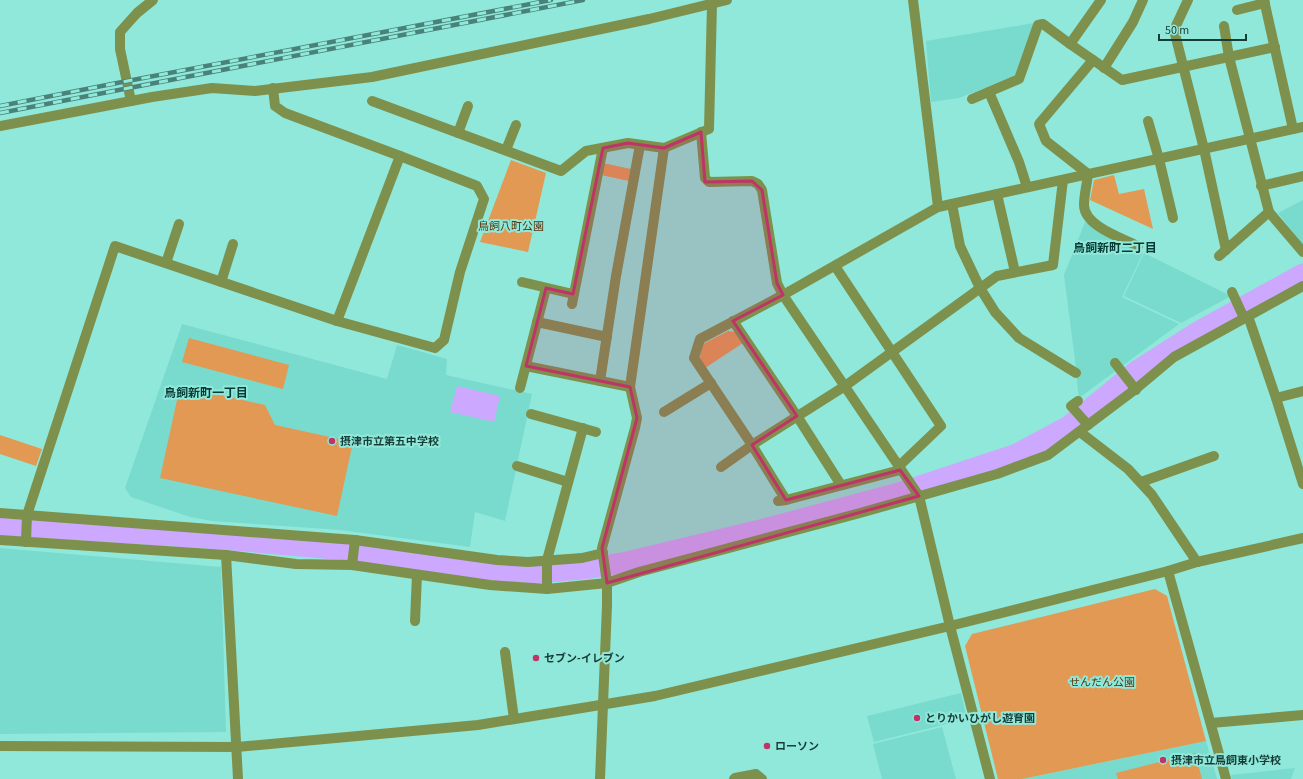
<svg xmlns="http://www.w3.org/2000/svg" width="1303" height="779" font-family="'Source Sans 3','Noto Sans JP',sans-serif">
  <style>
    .built { fill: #79dbcd }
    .green { fill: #e29953 }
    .water { fill: #cca8fe }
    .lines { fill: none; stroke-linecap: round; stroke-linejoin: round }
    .river { stroke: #cca8fe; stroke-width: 21 }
    .minor { stroke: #7d914d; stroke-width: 10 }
    .rail-casing { stroke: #488279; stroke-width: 4.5 }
    .rail { stroke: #90e8da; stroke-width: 3; stroke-dasharray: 9; stroke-linecap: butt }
    .marked { fill: #bf3367; fill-opacity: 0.2; stroke: #bf3367; stroke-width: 3; stroke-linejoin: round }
    .poi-dot { fill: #bf3367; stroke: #90e8da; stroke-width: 1.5 }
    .labels { text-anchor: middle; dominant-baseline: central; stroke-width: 4; stroke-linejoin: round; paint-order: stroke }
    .park-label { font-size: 11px; fill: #5a350d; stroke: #90e8da }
    .poi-label { font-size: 11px; font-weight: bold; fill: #163c36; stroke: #90e8da; text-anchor: start }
    .neighbourhood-label { font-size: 12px; font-weight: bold; fill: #063b35; stroke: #90e8da }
  </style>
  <rect width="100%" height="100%" fill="#90e8da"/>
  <g class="built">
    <polygon points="1034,23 1016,76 959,98 931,102 926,41"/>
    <polygon points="1303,200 1303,245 1278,213"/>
    <polygon points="1085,222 1143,253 1122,297 1179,324 1079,398 1078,392 1076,368 1064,275"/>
    <polygon points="1144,253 1231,296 1181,323 1124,296"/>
    <polygon points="182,324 387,379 397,345 447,359 446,375 532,394 505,521 475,512 470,547 340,530 212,521 190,517 131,497 125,488"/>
    <polygon points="0,548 221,567 226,732 0,734"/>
    <polygon points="961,693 967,719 874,742 867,716"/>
    <polygon points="942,727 956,779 882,779 873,744"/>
    <polygon points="1206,741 1217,779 1022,779"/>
    <polygon points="1295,768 1291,779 1232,779 1231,775"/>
  </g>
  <g class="green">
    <polygon points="511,160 546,173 528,252 480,242"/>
    <polygon points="603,163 631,169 629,181 601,175"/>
    <polygon points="1114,175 1119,194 1144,189 1153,229 1090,200 1094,180"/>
    <polygon points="728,331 735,332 743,343 705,368 699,361 703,344"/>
    <polygon points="189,338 289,365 283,389 182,362"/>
    <polygon points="180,386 265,405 275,425 353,442 337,516 160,478"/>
    <polygon points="0,435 42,449 36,466 0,454"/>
    <polygon points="1155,589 1167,596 1206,741 1022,779 998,779 965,646 972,634"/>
    <polygon points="1195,753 1202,779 1118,779 1116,773"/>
  </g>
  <polygon class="water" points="457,386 500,396 494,422 450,412"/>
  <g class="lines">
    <polyline class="river" points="0,525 222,539 368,552 488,570 538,573 591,568 627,562 768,528 899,493 1017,454 1069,426 1138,370 1196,333 1303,274"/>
    <g class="minor">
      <polyline points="913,0 938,207"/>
      <polyline points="1188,0 1174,30 1204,149 1226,250"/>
      <polyline points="1264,0 1293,129"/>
      <polyline points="1237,10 1265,3"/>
      <polyline points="1224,26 1229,57 1269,212 1303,252"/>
      <polyline points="1070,44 1101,0"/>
      <path d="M1093,60L1039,124L1046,141L1088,174C1087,184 1084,195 1084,205C1084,226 1122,238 1138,246"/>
      <polyline points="1104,68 1133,22 1143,0"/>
      <polyline points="989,92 1019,162 1027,187"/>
      <polyline points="972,99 1019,79 1038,25 1043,24 1070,44 1122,80 1275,47"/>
      <polyline points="131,101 120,49 120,32 137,13 153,0"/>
      <polyline points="372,101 561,171 586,151 628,143 664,148 709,129 712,4"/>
      <polyline points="1148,121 1159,159 1173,218"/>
      <polyline points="0,126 152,97 212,88 255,91 372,77 649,19 727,0"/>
      <polyline points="701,132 705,178 709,182 752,181 758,184 762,190 777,283 783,295 919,496 950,626 990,779"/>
      <polyline points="458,133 468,106"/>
      <polyline points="506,150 516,125"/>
      <polyline points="1261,186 1303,176"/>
      <polyline points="997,194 1015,272"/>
      <polyline points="952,204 960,246 980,288 995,312 1019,338 1076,373"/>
      <polyline points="1219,256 1269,212"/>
      <polyline points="166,263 179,224"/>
      <polyline points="835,266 941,426 898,467"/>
      <polyline points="221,282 233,244"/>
      <polyline points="522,282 573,294"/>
      <polyline points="1232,292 1244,318"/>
      <polyline points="572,304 603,148"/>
      <polyline points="1248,316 1276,398 1303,484"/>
      <polyline points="337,321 400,156"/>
      <polyline points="733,321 797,416 841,485"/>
      <polyline points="537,322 607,337"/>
      <polyline points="1115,363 1136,390"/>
      <polyline points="526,366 630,387"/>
      <polyline points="600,381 616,276 640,145"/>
      <polyline points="520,388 546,288"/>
      <polyline points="1276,398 1303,391"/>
      <polyline points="1078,401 1071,406 1088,425"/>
      <polyline points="664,412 711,383"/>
      <polyline points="531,414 596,432"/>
      <polyline points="1080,432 1128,469 1152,495 1197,562"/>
      <polyline points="517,466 568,482"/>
      <polyline points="721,467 752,445 845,386 997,276 1053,265 1063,180"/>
      <polyline points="1141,482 1214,456"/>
      <polyline points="786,500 752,445 694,358 700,339 783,295 938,207 1303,127"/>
      <polyline points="778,501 786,500 900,470"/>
      <polyline points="0,513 355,540 497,560 528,562 582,558 603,553"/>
      <polyline points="0,540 226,555 296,564 352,565 490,585 547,589 607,583 639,572 860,513 997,474 1048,455 1137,388 1174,357 1303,286"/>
      <polyline points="26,542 27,515 115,246 337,321 435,348 444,340 460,272 484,199 477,186 400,156 285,113 275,106 273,88"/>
      <polyline points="226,555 238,779"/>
      <polyline points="352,565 355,540"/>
      <polyline points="1168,571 1226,779"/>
      <polyline points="547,589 547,560 583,428"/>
      <polyline points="415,621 417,575"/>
      <polyline points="505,652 514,719"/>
      <polyline points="1211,723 1303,715"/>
      <polyline points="0,746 237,747 478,725 655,696 950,626 1168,571 1197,562 1303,538"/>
      <polyline points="600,779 607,605 607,583 602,548 635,428 637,418 630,387 664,148"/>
      <polyline points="734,779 735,778 756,774 762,779"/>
    </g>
    <g class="rail-casing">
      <g id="rail">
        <polyline points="0,106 117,83 551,0"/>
        <polyline points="0,113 583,0"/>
      </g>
    </g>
    <use href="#rail" class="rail"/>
  </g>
  <path class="marked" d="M701,132L705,182L752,181L762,190L777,283L783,295L733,321L797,416L752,445L786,500L900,470L919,496L607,583L602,548L637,418L630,387L526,366L546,288L573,294L603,148L628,143L664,148Z"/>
  <g class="poi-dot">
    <circle cx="332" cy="441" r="4"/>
    <circle cx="536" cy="658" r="4"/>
    <circle cx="917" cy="718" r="4"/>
    <circle cx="767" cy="746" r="4"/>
    <circle cx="1163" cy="760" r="4"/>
  </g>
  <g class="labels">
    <g class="park-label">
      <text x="511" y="226">鳥飼八町公園</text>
      <text x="1102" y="682">せんだん公園</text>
    </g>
    <g class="poi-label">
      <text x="340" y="441">摂津市立第五中学校</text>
      <text x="544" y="658">セブン-イレブン</text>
      <text x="925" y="718">とりかいひがし遊育園</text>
      <text x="775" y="746">ローソン</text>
      <text x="1171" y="760">摂津市立鳥飼東小学校</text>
    </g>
    <g class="neighbourhood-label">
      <text x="1115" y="248">鳥飼新町二丁目</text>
      <text x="206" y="393">鳥飼新町一丁目</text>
    </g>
  </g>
  <path d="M1159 34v6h87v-6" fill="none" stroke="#163c36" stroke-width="2"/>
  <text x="1165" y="34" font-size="12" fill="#163c36" stroke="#90e8da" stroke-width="3" paint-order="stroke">50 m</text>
</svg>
